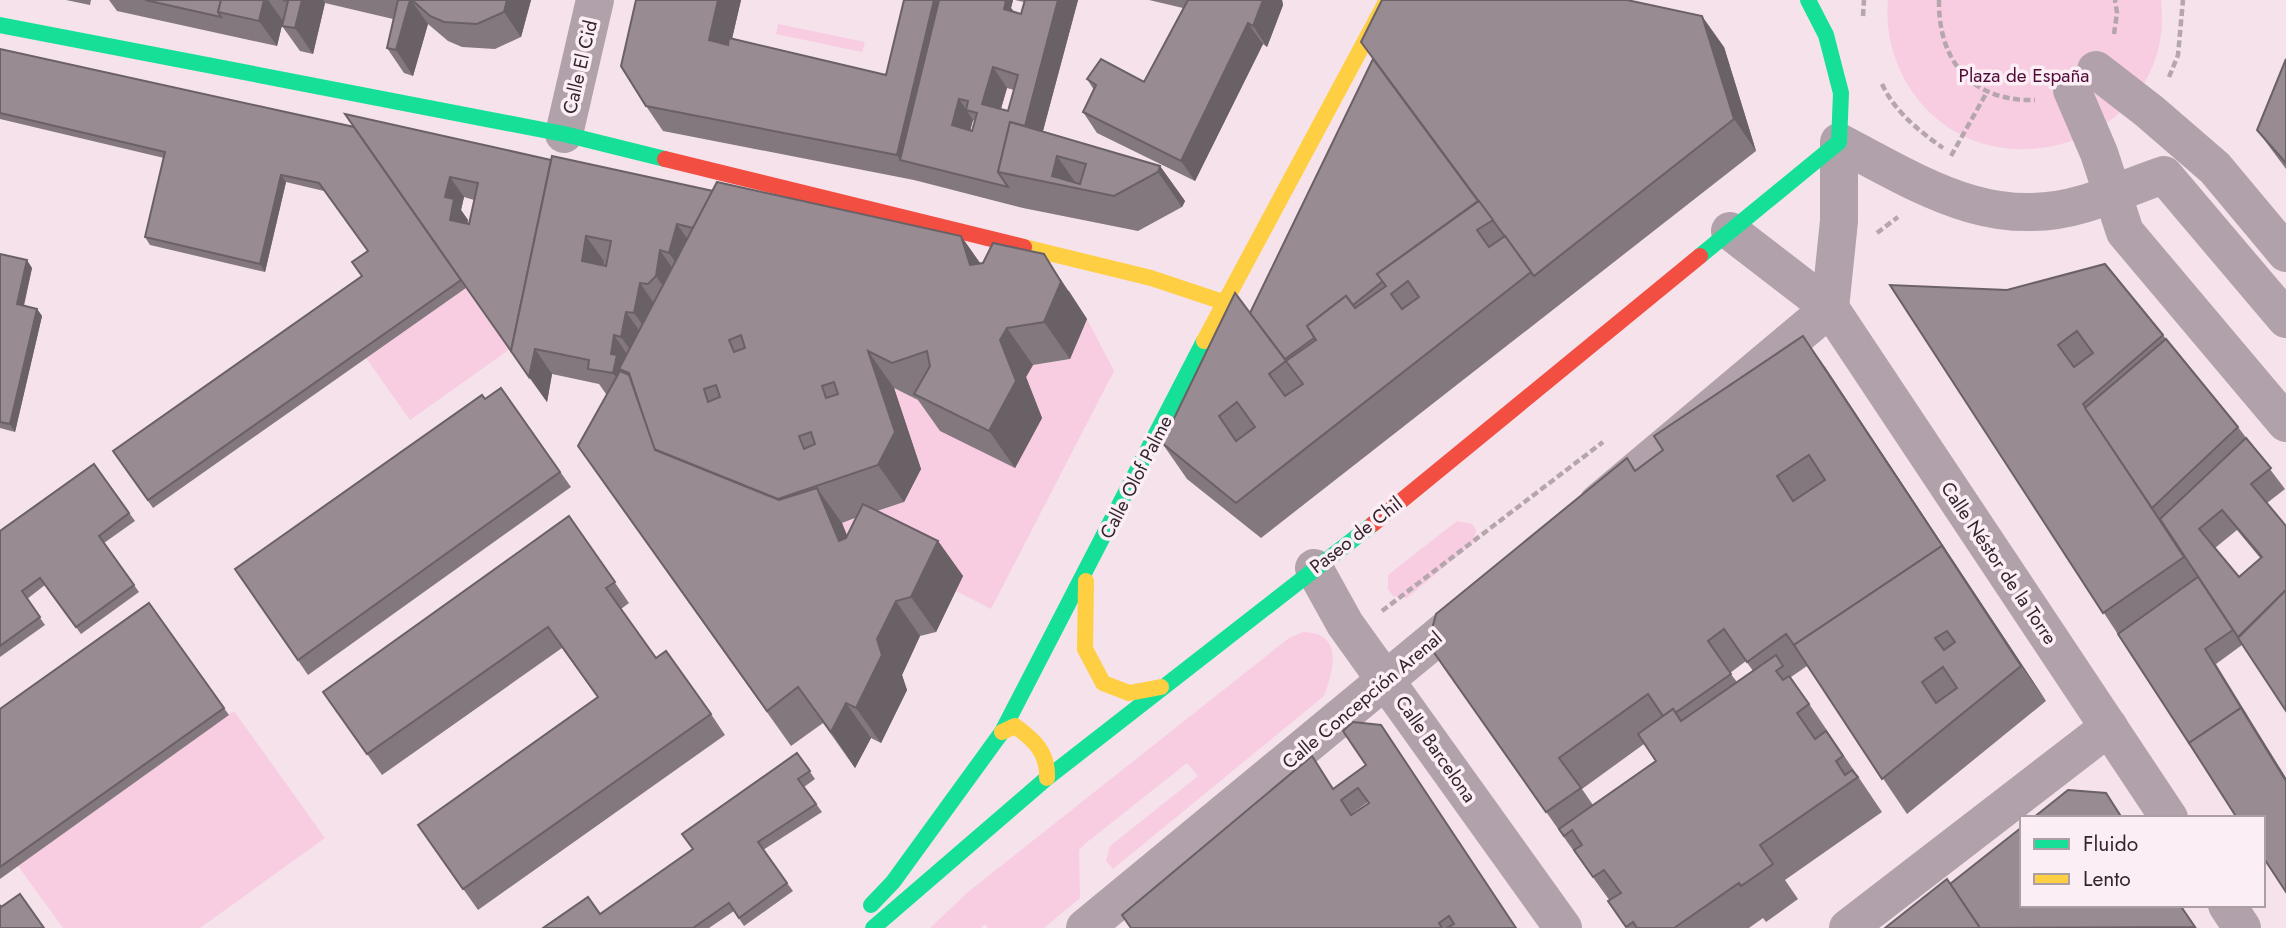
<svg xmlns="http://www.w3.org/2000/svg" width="2286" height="928" font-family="Jost,sans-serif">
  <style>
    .green { fill: #f8cde2 }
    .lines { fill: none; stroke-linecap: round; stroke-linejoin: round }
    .path { stroke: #b4a6ac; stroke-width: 4.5; stroke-dasharray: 7 3.5; stroke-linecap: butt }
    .street { stroke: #b0a1aa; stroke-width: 38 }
    .fast { stroke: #16e098; stroke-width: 16 }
    .slow { stroke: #ffcf43; stroke-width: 16 }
    .jam { stroke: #f24e42; stroke-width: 16 }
    .wall { fill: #83787d; fill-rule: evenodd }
    .shaded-wall { fill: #6a6166 }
    .building { fill: #988b91; stroke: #6a6166; stroke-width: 2; fill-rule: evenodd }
    .labels { text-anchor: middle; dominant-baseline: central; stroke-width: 7; stroke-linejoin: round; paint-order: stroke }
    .street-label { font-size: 19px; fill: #32252c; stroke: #fceef5 }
    .park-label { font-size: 19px; fill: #510b38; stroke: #fceef5 }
  </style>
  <rect width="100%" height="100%" fill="#f5e2eb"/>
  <g class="green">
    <path d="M1888,0H2161C2178,145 1979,207 1906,82C1892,57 1885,28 1888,0Z"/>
    <polygon points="778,24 865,42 862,52 776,34"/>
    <polygon points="466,288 510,349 410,420 366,358"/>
    <polygon points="1087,319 1114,371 991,609 956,591 963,576 863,577 842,523 904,502 921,469 894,388 918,400 1026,377 1033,365 1070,359"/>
    <polygon points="1457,521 1472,524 1476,530 1473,543 1407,598 1393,596 1388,589 1388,575"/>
    <path d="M1303,632C1345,633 1333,671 1324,696L1113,869L1106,861L1110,846L1198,776L1187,763L1086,843L1079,850L1080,898L1044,928H988L985,924L981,928H930L968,892L1289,638Z"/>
    <polygon points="234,711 325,838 200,928 63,928 18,866"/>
  </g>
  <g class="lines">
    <g class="path">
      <path d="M1939,0C1938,61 1972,102 2035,100"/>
      <polyline points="1863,16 1864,0"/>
      <polyline points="2114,34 2117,13 2115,0"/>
      <polyline points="2169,77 2178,55 2183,0"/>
      <path d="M1882,84C1895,112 1919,131 1943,148"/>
      <polyline points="1951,156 1987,92"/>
      <polyline points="1877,233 1898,217"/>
      <polyline points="1382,611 1603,442"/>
    </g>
    <g class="street">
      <polyline points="2096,70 2149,111 2215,168 2286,253"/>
      <polyline points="2072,90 2099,153 2125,232 2286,423"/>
      <polyline points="564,134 595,0"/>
      <polyline points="1730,231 1830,308 2169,818"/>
      <path d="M1830,308L1839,221V142C1918,183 1990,232 2083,204C2110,196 2137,184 2164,175L2286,319"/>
      <polyline points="1598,503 1830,308"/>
      <polyline points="1314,568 1345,624 1563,928"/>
      <polyline points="2227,905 2242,928"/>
      <polyline points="1085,928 1469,611"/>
      <polyline points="1848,928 2109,727"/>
    </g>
    <g class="fast">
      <polyline points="0,25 564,134 665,159"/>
      <polyline points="1700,256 1839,142 1841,93 1826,35 1808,0"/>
      <polyline points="871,905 893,882 1002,732 1204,341"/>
      <polyline points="873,928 1047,778 1373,524"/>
    </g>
    <g class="slow">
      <polyline points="1024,247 1151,278 1223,302"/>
      <polyline points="1204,341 1387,0"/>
      <polyline points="1086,581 1085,649 1103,683 1129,693 1161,687"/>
      <path d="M1002,732L1015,726C1034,740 1048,752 1047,778"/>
    </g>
    <g class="jam">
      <polyline points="665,159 1024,247"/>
      <polyline points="1373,524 1700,256"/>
    </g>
  </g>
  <g class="wall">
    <polygon points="66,0 91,0 90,5"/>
    <polygon points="109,0 531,0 521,37 495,49 462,47 448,41 428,24 413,76 404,73 387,48 393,19 325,3 313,54 300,51 282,26 283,21 277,46 117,11"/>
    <path d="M636,0H741L732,38L886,75L904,0H1013L1011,8L1014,12L1021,14L1024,2L1015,0H1078L1043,131L1160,166L1185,201L1182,207L1138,231L1023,208L914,180L663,131L646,106ZM1007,88L1014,90L1008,111L1001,109ZM973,120L975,122L972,131H970Z"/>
    <polygon points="1149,0 1282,0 1283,5 1267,47 1263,44 1195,181 1097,133 1083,112 1094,90 1087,79 1144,82 1183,8"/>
    <polygon points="1724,47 1756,151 1261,538 1187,479 1162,443 1250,313"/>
    <path d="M0,49L354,127L551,160L713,191L961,236L980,263L1069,291L1087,319L1070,359L1033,365L1026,377L1042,418L1015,468L940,431L918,400L894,388L921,469L904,502L877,511L938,541L963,576L936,632L920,636L902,675L907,690L881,743L871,738L855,768L823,723L791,746L578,446L607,394H606L599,384L552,374L547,402L466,288L153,508L113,451L362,276L368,251L324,191L286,182L265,272L150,245L145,237L164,158L0,119ZM464,197L474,200L469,224H467L468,220L461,210ZM855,518L847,535L842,523Z"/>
    <polygon points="2286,59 2286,169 2257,130"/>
    <polygon points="0,254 32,268 24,306 37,309 42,316 15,432 0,428"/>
    <path d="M1890,285L2163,335L2238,427L2285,489L2267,503L2286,526L2242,645L2216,664L2286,778V892ZM2237,530L2261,559L2239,577L2215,548Z"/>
    <path d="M1825,367L2046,701L1907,814L1807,666L1791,677L1882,812L1785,880L1798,899L1766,922L1763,918L1749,928H1627L1608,901H1610L1568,843L1428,644L1636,471L1663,450ZM1746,661L1753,671L1737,682L1730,673ZM1644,744L1656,761L1593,805L1582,789Z"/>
    <polygon points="501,388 571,487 308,675 235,569"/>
    <polygon points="94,464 135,521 104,543 139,592 81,634 45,585 27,599 45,625 0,657 0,531"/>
    <polygon points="569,516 629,603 621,609 656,658 711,714 725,735 478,910 418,825 598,698 562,648 382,775 323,692"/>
    <polygon points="149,603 229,715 0,879 0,709"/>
    <polygon points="797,753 815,779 804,787 822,812 763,850 793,891 744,926 734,911 709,928 543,928 600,914 693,849"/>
    <path d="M1366,765L1517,928H1131L1334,788ZM1368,802L1369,803L1352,815L1351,814Z"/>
  </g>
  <g class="shaded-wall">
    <polygon points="264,0 268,0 283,21 277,46 259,21"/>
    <polygon points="302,0 323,0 325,3 313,54 295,28"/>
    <polygon points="410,0 411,0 428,24 413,76 396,50"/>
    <polygon points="507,0 531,0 521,37 504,12"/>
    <polygon points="718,0 741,0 726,65 709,40"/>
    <polygon points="934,0 958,0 900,160 897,155"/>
    <polygon points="996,0 1013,0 1011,8 1021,21 1018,29"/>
    <polygon points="1058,0 1078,0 1030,179 1011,175"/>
    <polygon points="1263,0 1282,0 1283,5 1267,47 1253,26"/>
    <polygon points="1702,16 1724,47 1756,151 1734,119"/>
    <polygon points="1248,23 1263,44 1195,181 1181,161"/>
    <polygon points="993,67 1007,88 996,125 982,104"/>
    <polygon points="959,99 973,120 966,146 952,125"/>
    <polygon points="1057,156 1080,189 1052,176"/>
    <polygon points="1160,166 1185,201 1182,207 1158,172"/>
    <polygon points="281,175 286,182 265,272 260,264"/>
    <polygon points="450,177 464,197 461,210 468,220 464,240 450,220 445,197"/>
    <polygon points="677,224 695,250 687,279 669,253"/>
    <polygon points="586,236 604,261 599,286 582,261"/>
    <polygon points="961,236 987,273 970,265"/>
    <polygon points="660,250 677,275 674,302 656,276"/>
    <polygon points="1044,254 1087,319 1070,359 1044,322"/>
    <polygon points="27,260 32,268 22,312 17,304"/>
    <polygon points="640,283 658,309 652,338 634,313"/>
    <polygon points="37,309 42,316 15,432 10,424"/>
    <polygon points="626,312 644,337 639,362 621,337"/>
    <polygon points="1007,328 1033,365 1026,377 1042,418 1015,468 989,431 1000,340"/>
    <polygon points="614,335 631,360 629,373 619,369 633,389 631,399 613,373 611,354"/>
    <polygon points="1803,336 1825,367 2046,701 2021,666"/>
    <polygon points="535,349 552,374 547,402 529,377"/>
    <polygon points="868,351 894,388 921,469 904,502 878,465"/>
    <polygon points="817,488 842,523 863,577 839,541"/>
    <polygon points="938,541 963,576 936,632 911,597"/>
    <polygon points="896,601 920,636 902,675 907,690 881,743 856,708 877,639"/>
    <polygon points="2205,649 2286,778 2286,781"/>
    <polygon points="846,703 871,738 855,768 831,732"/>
  </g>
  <g class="building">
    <polygon points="145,0 221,0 218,12 221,17"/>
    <polygon points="221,0 264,0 259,21 218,12"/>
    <polygon points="283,0 302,0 295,28 282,26 288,1"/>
    <polygon points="398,0 410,0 396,50 387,48"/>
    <polygon points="412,0 507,0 504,12 477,24 444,22 430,16"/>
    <polygon points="636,0 718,0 709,40 728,45 729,38 886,75 904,0 934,0 897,155 646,106 621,66"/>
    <path d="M939,0H1003L1006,1L1004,9L1021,14L1025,0H1058L1025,126L1010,122L998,172L1008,187L900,160ZM993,67L1018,75L1008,111L982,104ZM959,99L968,101L966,110L977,113L972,131L952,125Z"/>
    <polygon points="1188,0 1263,0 1253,26 1248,23 1181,161 1083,112 1096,85 1087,79 1101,59 1144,82"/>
    <polygon points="1382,0 1627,0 1702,16 1734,119 1534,276 1361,42"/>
    <polygon points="0,49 354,127 461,280 148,500 113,451 362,276 352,262 368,251 319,183 281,175 260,264 145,237 165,152 0,113"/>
    <polygon points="1373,59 1478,201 1377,274 1383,281 1353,305 1346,296 1307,326 1316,340 1314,338 1285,359 1250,313"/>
    <polygon points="2286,59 2286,163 2257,130"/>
    <path d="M345,114L551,160L511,351L452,267ZM450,177L478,183L469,224L450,220L454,199L445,197Z"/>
    <path d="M1010,122L1160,166L1158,172L1114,196L998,172ZM1057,156L1086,164L1080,184L1052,176Z"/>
    <path d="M552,156L713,191L693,228L677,224L669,253L660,250L656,276L648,284L640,283L634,313L626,312L621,337L614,335L611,354L617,355L613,373L588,369L589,360L535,349L529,377L511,351ZM586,236L611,241L606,266L582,261Z"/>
    <path d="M717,182L961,236L970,265L983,263L993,243L1044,254L1061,282L1044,322L1007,328L1000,340L1016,381L989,431L914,394L930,366L927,351L892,363L868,351L895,432L878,465L778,499L654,449L629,373L619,369ZM741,335L745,348L734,352L729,340ZM834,382L838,394L826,398L822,386ZM716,385L720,397L708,402L704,389ZM811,432L815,444L804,449L799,436Z"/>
    <path d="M1479,201L1493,220L1477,230L1489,247L1505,236L1531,272L1236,503L1162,443L1235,293L1286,361L1316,340L1307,326L1346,296L1355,308L1386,286L1377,274ZM1408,281L1419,297L1402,309L1391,294ZM1286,361L1303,384L1285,396L1269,374ZM1237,402L1255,427L1236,441L1219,416Z"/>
    <polygon points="0,254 27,260 17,304 37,309 10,424 0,422"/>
    <path d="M2105,264L2163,335L2083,404L2184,557L2103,613L1890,285L2007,290ZM2077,331L2093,353L2074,367L2058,345Z"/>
    <path d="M1803,336L1945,550L1942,546L1794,645L1786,634L1747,662L1724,629L1708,641L1731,674L1675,713L1673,709L1663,716L1648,694L1559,758L1581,788L1546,812L1428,644L1436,614L1627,458L1635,471L1663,450L1654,436ZM1809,455L1825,480L1793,501L1777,476Z"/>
    <polygon points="2166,339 2238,427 2152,508 2085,408"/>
    <polygon points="620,371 629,375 655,450 779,500 817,488 839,541 846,538 863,504 938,541 911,597 896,601 877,639 882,655 856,708 846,703 831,732 798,687 767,711 578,446"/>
    <polygon points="501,388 560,472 298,660 235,569 482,395 485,399"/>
    <path d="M2246,438L2271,468L2251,484L2286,526V590L2238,637L2160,519ZM2222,510L2262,557L2239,577L2199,529Z"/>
    <polygon points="94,464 129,513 99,536 134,585 76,627 40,578 22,591 40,617 0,646 0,531"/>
    <polygon points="569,516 615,582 606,588 656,658 666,651 711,714 463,889 418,825 598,697 548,627 367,754 323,692"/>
    <path d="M1942,546L2021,666L1882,779L1794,645ZM1947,631L1955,642L1944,650L1935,638ZM1943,667L1957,688L1936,703L1922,682Z"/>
    <polygon points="2198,577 2233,630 2205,649 2248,719 2241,708 2189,743 2118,634"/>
    <polygon points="2286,590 2286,711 2238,638"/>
    <polygon points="149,603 224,708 0,867 0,709"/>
    <polygon points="1776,655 1783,666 1776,671 1783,680 1789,676 1809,704 1797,713 1815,739 1826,731 1843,756 1836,761 1845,775 1852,770 1858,777 1760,845 1773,864 1741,886 1739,883 1674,928 1637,928 1633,922 1626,927 1608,901 1621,893 1604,870 1593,877 1574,850 1582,845 1572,830 1564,836 1559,829 1656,761 1638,734 1673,709 1681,721"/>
    <polygon points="2241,708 2286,781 2286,892 2263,857 2263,818 2237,818 2189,743"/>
    <path d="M1353,722L1381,725L1516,928H1447L1454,924L1449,916L1439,923L1442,928H1131L1122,915L1312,756L1333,789L1366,765L1343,731ZM1358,788L1369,803L1351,815L1341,800Z"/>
    <polygon points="797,753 810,771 798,779 816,804 758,842 787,883 739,918 729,903 693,928 543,928 588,897 600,914 693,849 682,834"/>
    <polygon points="2068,790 2106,793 2122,818 2033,818"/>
    <polygon points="2022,827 2022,905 2180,905 2195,927 1980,928 1950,884"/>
    <polygon points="1947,879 1980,928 1885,928"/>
    <polygon points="20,894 44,928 0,928 0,905 1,907"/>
  </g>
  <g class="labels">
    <g class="street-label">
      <text transform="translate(580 67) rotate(-77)">Calle El Cid</text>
      <text transform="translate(1136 477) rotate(-63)">Calle Olof Palme</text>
      <text transform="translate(1356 535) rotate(-38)">Paseo de Chil</text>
      <text transform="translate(1999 563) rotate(56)">Calle Néstor de la Torre</text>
      <text transform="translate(1362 700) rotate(-40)">Calle Concepción Arenal</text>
      <text transform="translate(1436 749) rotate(55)">Calle Barcelona</text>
    </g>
    <g class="park-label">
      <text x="2024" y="75">Plaza de España</text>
    </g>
  </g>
  <rect x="2020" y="816" width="245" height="91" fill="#fceef5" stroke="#ab9ea5" stroke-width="2"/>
  <rect x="2034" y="839" width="35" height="10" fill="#16e098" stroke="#ab9ea5" stroke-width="2"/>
  <text x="2083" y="851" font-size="21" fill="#32252c">Fluido</text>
  <rect x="2034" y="874" width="35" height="10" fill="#ffcf43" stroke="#ab9ea5" stroke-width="2"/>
  <text x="2083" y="886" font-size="21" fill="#32252c">Lento</text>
</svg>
